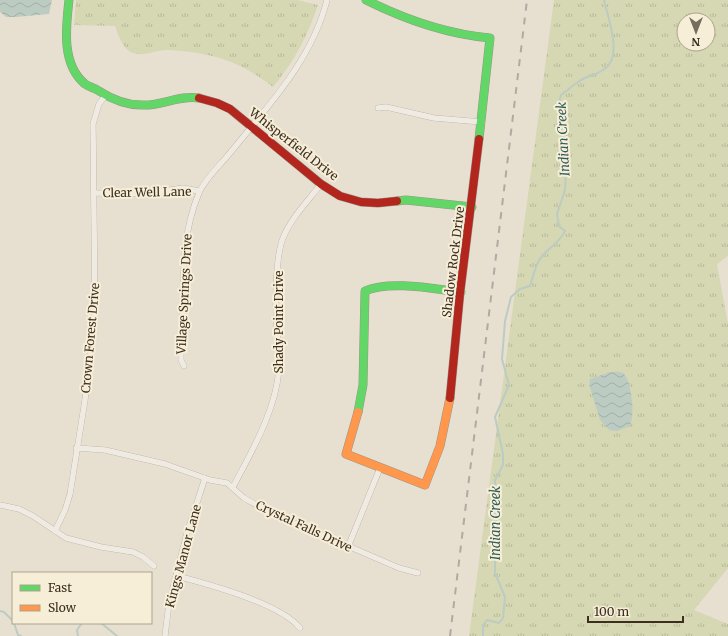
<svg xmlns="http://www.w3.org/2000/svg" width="728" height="636" font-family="Merriweather,serif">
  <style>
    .grass { fill: url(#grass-tufts); fill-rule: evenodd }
    .water { fill: url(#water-waves) }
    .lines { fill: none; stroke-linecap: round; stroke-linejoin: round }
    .stream { stroke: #bcccc2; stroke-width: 2 }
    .street-casing { stroke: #ada599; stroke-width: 6 }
    .fast-casing { stroke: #9c958a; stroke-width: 9 }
    .slow-casing { stroke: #9c958a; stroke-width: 9 }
    .jam-casing { stroke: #9c958a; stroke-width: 9 }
    .street { stroke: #efebe3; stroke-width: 5.5 }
    .fast { stroke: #63d668; stroke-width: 8 }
    .slow { stroke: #ff974d; stroke-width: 8 }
    .jam { stroke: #b3261e; stroke-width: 8 }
    .rail { stroke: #afaaa2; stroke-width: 2; stroke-dasharray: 7 7; stroke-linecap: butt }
    .labels { text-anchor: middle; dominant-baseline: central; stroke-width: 4; stroke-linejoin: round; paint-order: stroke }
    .street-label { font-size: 12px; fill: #3d2e20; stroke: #f7eed8 }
    .water-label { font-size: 13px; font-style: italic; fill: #2f5d5a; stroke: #f7eed8 }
  </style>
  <defs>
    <pattern id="grass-tufts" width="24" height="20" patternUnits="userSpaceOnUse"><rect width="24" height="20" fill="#d6d7b3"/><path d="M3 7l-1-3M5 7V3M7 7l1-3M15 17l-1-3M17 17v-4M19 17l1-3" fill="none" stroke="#b9b99a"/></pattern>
    <pattern id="water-waves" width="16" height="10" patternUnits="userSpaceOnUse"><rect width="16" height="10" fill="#bcccc2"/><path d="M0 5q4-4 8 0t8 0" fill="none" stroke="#a2b0a6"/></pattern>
  </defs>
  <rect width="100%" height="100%" fill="#e7e0d1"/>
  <g class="grass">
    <path d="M76,0H297L318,5C308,35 294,62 273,87C238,60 213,53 169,50C156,49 146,57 133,53C123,50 118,34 115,26L74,25Z"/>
    <path d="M554,0H728V256L717,264L728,324V568L694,610L728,624V636H469ZM684,20H708V44H684Z"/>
  </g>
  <g class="water">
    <polygon points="0,0 52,0 49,14 16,17 6,17 0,12"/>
    <path d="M610,372C614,372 619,371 623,373C632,380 635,416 630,426L617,431L609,430L600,420L589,384L590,379Z"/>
  </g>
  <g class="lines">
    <g class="stream">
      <polyline points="0,611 4,612 13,621"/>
      <polyline points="14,623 18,635 21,636"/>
      <polyline points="101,623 117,636"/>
      <polyline points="78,636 77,630 82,623"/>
      <path d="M483,636V625L487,620L499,623L503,618L505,597L495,573V480L503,465V454L495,417L509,385L502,359L505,321L511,297L520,289L530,286C533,277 535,266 540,259C547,249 562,240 565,231L559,226L557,214L565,190L566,171L559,102L561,95C567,91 572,86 578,82C585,76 596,75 603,70C624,58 608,18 604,0"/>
    </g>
    <g class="street-casing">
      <g id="street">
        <polyline points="378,108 386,107 434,118 482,122"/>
        <polyline points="94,193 143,194 183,188 199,191"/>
        <path d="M184,366L181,360V352C186,299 177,244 199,193C204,180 221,164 230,153C268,106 312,60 327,0"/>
        <polyline points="76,448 105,450 165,464 210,480 227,483 244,498 269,512 399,568 418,573"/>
        <path d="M233,487C252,451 276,410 279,369C280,357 278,344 277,332C275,310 275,258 283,238C291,218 308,201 321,184"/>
        <polyline points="0,505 19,509 33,516 66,538 101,547 133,552 143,557 154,566"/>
        <polyline points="55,531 65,510 70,494 85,400 95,312 93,124 99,104 105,96"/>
        <polyline points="348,547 380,468"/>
        <path d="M177,576C208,584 281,604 300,628"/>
        <polyline points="165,636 169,603 187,533 205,478"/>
      </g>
    </g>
    <g class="fast-casing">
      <g id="fast">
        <path d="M69,0C66,27 61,64 85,84C89,87 95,88 99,91C113,100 127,106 145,105C163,105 180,95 199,98"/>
        <path d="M366,0C406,20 446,34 490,38L479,139"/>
        <polyline points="397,201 406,200 472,207"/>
        <path d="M358,412L363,385L365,291C389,280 435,289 461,292"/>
      </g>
    </g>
    <g class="slow-casing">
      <polyline id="slow" points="358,412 346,454 425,485 440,446 450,398"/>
    </g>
    <g class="jam-casing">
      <g id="jam">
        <polyline points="199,98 217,103 230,109 321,184 340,196 361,202 378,203 397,201"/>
        <polyline points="450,398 460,293 479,139"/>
      </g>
    </g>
    <use href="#street" class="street"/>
    <use href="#fast" class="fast"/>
    <use href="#slow" class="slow"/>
    <use href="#jam" class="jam"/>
    <polyline class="rail" points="450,636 527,0"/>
  </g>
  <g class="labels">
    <g class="street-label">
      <text transform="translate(294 144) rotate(38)">Whisperfield Drive</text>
      <text transform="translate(147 192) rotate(-1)">Clear Well Lane</text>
      <text transform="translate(453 262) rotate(-83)">Shadow Rock Drive</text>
      <text transform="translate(184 294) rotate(-87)">Village Springs Drive</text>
      <text transform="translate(278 322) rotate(-90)">Shady Point Drive</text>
      <text transform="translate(90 338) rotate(-85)">Crown Forest Drive</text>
      <text transform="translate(304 526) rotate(25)">Crystal Falls Drive</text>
      <text transform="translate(183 556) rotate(-75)">Kings Manor Lane</text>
    </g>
    <g class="water-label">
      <text transform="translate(563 139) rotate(-93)">Indian Creek</text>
      <text transform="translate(495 523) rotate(-90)">Indian Creek</text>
    </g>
  </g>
  <rect x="12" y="572" width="140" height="52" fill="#f7eed8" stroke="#ada18e"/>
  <rect x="20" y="585" width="20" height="6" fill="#63d668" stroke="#ada18e"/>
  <text x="48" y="592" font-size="12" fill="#3d2e20">Fast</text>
  <rect x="20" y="605" width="20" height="6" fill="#ff974d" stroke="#ada18e"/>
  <text x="48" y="612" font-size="12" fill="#3d2e20">Slow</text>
  <g transform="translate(696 32) rotate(180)"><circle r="19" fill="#f7eed8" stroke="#ada18e"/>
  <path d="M0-3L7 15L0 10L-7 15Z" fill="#786c5e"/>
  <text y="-6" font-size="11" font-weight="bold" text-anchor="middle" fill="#3d2e20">N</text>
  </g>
  <path d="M588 616v6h95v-6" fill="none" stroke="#3d2e20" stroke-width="2"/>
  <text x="594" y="616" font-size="12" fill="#3d2e20" stroke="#f7eed8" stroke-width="3" paint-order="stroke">100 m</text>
</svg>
